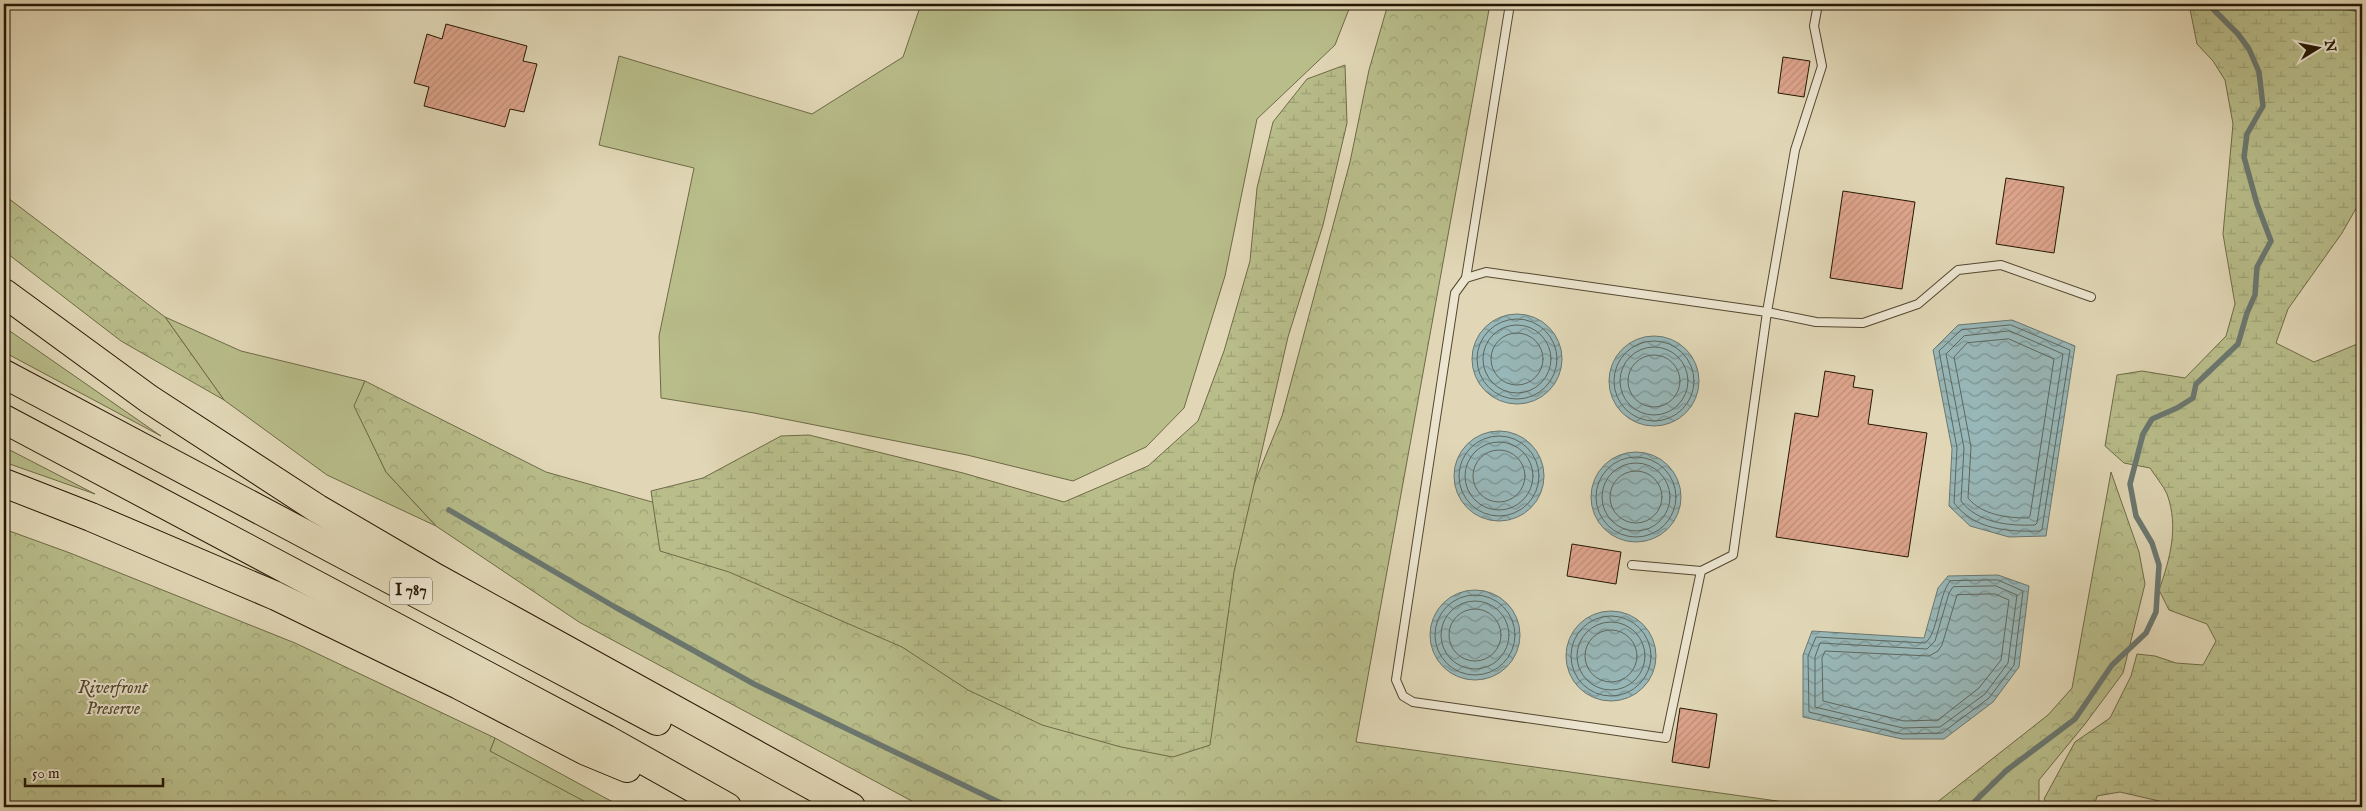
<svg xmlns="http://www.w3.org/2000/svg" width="2366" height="811" font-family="'IM FELL English',serif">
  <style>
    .grass { fill: #b8bd8a; stroke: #6e6a46 }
    .forest { fill: url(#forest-crowns); stroke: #6e6a46 }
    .wetland { fill: url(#wetland-marsh); stroke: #6e6a46 }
    .water { fill: url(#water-waves); stroke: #6a7770 }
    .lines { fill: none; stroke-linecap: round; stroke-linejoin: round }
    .shore { stroke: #5e675e; stroke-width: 1 }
    .stream { stroke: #6a7770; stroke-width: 5.5 }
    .building { fill: url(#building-hatch); stroke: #251703 }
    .lane-casing { stroke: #544730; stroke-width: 10 }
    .highway-casing { stroke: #251703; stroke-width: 30 }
    .lane { stroke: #ece5d0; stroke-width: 8 }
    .highway { stroke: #e1d7b6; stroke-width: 28 }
    .labels { text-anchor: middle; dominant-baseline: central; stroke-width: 4; stroke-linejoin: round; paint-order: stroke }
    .shield { fill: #ece5d0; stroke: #615540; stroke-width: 1 }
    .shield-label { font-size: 16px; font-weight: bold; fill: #251703 }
    .park-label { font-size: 18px; font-style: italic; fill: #51492c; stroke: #ece5d0 }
  </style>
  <defs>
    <pattern id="forest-crowns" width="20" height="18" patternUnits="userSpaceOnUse" patternTransform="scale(1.25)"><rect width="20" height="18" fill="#b8bd8a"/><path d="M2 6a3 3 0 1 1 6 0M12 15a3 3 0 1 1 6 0" fill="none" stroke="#9ea275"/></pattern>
    <pattern id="wetland-marsh" width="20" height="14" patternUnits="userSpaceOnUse" patternTransform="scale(1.25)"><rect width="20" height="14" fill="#b8bd8a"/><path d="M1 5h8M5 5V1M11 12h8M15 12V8" fill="none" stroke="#9ea275"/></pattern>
    <pattern id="water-waves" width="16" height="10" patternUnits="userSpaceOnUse" patternTransform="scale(1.25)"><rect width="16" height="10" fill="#98b7b8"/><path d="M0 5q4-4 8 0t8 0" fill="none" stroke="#7c9493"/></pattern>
    <pattern id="building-hatch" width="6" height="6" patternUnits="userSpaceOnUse" patternTransform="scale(1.25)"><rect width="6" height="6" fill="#dda48c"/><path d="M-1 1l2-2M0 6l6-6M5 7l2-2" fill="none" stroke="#be8c77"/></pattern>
  </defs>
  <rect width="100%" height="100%" fill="#e1d7b6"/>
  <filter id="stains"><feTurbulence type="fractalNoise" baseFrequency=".004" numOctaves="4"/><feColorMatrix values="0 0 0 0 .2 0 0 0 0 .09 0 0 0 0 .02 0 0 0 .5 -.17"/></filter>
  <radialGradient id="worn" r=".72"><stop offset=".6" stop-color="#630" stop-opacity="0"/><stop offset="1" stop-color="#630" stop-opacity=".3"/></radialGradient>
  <g class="grass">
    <polygon points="921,4 1351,4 1335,45 1257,119 1225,276 1184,408 1146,447 1073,481 967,455 754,413 661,398 659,336 694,168 599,145 619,56 812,114 903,57"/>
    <polygon points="165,317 241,351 365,381 355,407 386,472 436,526 327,475 224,400"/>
    <polygon points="4,327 161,436 4,352"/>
    <polygon points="4,447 95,494 4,462"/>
    <polygon points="495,738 622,807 467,807"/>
  </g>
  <g class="forest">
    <polygon points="1388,4 1490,4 1356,742 1820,807 923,807 579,622 436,526 386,472 354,406 365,381 546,472 684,511 1207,598 1282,416 1350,162 1369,70"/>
    <polygon points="4,195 165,317 224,400 121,341 4,251"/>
    <polygon points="2111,472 2139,552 2145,584 2123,673 2085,724 2039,780 2039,807 1931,807 2048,715 2072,688"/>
    <polygon points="4,529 70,553 295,643 495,738 490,751 595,807 4,807"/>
  </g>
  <g class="wetland">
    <path d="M2189,4H2362V198L2342,233L2288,309L2276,343L2314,362L2362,342V807H2185L2120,792L2097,796L2094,807H2050L2044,799L2075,742L2110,718L2131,676L2137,654L2155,656L2176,663L2203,665L2216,641L2207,624L2169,610L2159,590C2170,559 2179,527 2167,494C2163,485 2155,476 2150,468L2124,463L2105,446L2117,375L2142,371L2185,378L2226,336L2235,304L2223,234L2233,124L2225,80L2213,61L2197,44Z"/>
    <polygon points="1345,65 1347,123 1323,225 1288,337 1234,572 1210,745 1173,757 1121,747 1042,725 968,690 902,647 729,572 660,551 651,491 703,478 781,436 809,435 963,473 1064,502 1148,466 1198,421 1224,351 1250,261 1257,188 1273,122 1307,79"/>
  </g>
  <g class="water">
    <circle cx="1517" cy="359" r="45"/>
    <polygon points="2012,320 2075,346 2046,536 2009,537 1970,526 1949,506 1952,449 1933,350 1958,325"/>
    <circle cx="1654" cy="381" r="45"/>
    <circle cx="1499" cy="476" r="45"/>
    <circle cx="1636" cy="497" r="45"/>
    <polygon points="1998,575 2029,586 2019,667 1993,702 1944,739 1902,739 1803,717 1803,655 1812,631 1924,638 1938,588 1948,576"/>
    <circle cx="1475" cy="635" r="45"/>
    <circle cx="1611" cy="656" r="45"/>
  </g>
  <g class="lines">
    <g class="shore">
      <circle cx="1517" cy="359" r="40"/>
      <path d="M2011,325L2070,350L2042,529L2040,531C2008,532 1975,530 1954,503L1957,448L1939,351L1961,330Z"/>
      <circle cx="1517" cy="359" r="34"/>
      <path d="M2010,331L2063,354L2037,523L2035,525C2008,526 1978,523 1961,501L1964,448L1946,354L1964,336Z"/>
      <circle cx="1517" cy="359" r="26"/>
      <path d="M2009,339L2054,359L2030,516L2028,518C2007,518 1982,515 1968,498L1971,447L1954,357L1967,343Z"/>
      <circle cx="1654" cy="381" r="40"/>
      <circle cx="1654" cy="381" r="34"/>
      <circle cx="1654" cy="381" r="26"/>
      <circle cx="1499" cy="476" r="40"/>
      <circle cx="1499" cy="476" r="34"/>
      <circle cx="1499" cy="476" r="26"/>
      <circle cx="1636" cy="497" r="40"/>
      <circle cx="1636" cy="497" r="34"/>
      <circle cx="1636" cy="497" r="26"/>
      <path d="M1998,580L2023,591L2014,665L1989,698L1942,733L1902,734L1809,712L1808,656L1816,637L1925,643C1938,634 1938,596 1950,581Z"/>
      <polygon points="1996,586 2017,595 2008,663 1985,694 1940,727 1903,728 1815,707 1815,657 1820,643 1927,649 1935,641 1949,593 1953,587"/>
      <polygon points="1995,594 2009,600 2001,660 1979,688 1938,720 1904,721 1823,701 1822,658 1825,651 1929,656 1938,651 1942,645 1957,595"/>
      <circle cx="1475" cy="635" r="40"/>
      <circle cx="1475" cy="635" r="34"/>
      <circle cx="1475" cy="635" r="26"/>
      <circle cx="1611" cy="656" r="40"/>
      <circle cx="1611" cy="656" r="34"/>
      <circle cx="1611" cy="656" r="26"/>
    </g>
    <g class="stream">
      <polyline points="2342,4 2344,7 2362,10"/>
      <polyline points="449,510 615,607 754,684 1009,807"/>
      <polyline points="1969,807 2007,770 2075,719 2112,665 2146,633 2156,612 2159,565 2152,543 2136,516 2130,484 2143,434 2152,419 2177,408 2193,398 2196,384 2238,344 2247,313 2255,295 2257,267 2271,241 2257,204 2244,157 2247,134 2263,106 2259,72 2249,49 2238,34 2208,4"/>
    </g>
  </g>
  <g class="building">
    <polygon points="446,24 527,46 523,61 537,64 524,112 510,109 505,127 424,106 429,87 414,83 427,34 442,39"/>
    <polygon points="1783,57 1810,61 1804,97 1778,93"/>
    <polygon points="2006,178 2064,187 2054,253 1996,244"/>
    <polygon points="1843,191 1915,202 1902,289 1830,278"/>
    <polygon points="1825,371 1855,376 1853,387 1873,390 1868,424 1927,433 1908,557 1776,537 1795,413 1818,417"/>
    <polygon points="1572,544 1621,552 1616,584 1567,576"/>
    <polygon points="1680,708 1717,714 1709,768 1672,762"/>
  </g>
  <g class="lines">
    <g class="lane-casing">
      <g id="lane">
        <polyline points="1818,4 1814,26 1822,66 1795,150 1767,312 1733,555 1701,571 1666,738 1413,702 1403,696 1396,680 1455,293 1466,278 1486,272 1767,312 1816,322 1863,323 1918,304 1958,270 2001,265 2091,297"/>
        <polyline points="1466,278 1510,4"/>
        <polyline points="1632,565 1701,571"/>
      </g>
    </g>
    <g class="highway-casing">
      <g id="highway">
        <polyline points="4,293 149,399 318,509 436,578 851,807"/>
        <polyline points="4,374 657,721"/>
        <polyline points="4,419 606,739 727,807"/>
        <polyline points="4,483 91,517 276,596 459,685 586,751 627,768"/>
      </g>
    </g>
    <use href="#lane" class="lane"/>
    <use href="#highway" class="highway"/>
  </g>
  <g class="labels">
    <rect class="shield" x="390" y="577.5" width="42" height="27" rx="4"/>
    <g class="shield-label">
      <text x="411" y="591">I 787</text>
    </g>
    <g class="park-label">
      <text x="113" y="688">Riverfront<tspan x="113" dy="21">Preserve</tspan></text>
    </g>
  </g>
  <rect width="2366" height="811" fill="none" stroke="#e1d7b6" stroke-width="20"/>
  <rect x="5" y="5" width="2356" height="801" fill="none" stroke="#251703" stroke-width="2.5"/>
  <rect x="10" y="10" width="2346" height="791" fill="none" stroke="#251703"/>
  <g transform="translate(2318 48) rotate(80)" stroke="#ece5d0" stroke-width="4" paint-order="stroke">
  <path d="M0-4L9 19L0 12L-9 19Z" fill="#251703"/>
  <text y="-8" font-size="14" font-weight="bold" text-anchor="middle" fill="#251703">N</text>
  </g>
  <path d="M25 778v8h138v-8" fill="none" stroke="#251703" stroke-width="2.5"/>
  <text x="32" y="778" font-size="15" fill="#251703" stroke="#ece5d0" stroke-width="4" paint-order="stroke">50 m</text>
  <rect width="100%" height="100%" filter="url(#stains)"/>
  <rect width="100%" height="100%" fill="url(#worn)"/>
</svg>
